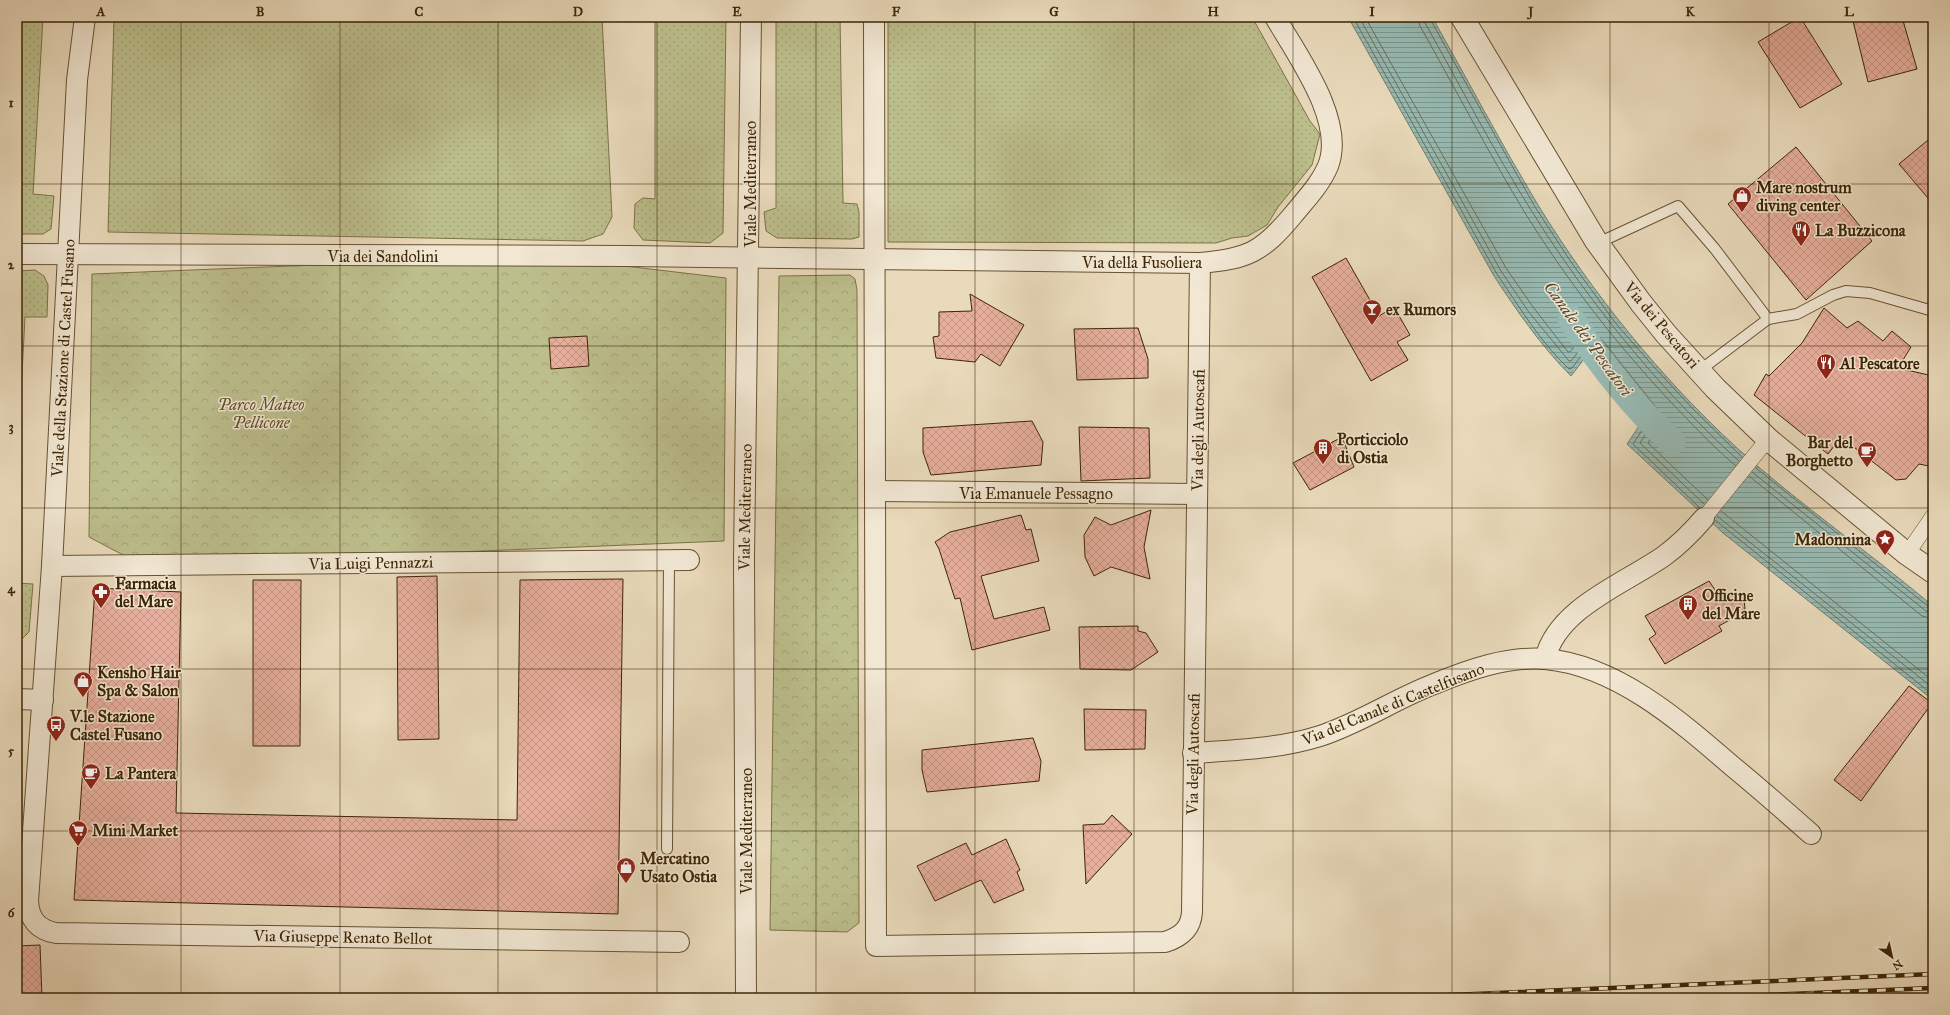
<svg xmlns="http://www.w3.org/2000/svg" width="1950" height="1015" font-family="'IM FELL Great Primer',serif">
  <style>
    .grass { fill: url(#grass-dots); stroke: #7c7248 }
    .forest { fill: url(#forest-crowns); stroke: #7c7248 }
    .water { fill: url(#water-rules); stroke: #737e6d }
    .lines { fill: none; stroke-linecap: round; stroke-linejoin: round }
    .shore { stroke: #6a705c; stroke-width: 1 }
    .canal { stroke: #97bab3; stroke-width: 27 }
    .building { fill: url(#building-cross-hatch); stroke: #3d2504 }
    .service-casing { stroke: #685232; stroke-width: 12 }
    .pedestrian-casing { stroke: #685232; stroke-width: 16 }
    .minor-casing { stroke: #685232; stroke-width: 22 }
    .tertiary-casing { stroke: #685232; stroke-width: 24 }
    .service { stroke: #f1e7d3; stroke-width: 10 }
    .pedestrian { stroke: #f1e7d3; stroke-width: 15 }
    .minor { stroke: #f1e7d3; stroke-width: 20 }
    .tertiary { stroke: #f1e7d3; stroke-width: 22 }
    .rail-casing { stroke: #3d2504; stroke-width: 4.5 }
    .rail { stroke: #f1e7d3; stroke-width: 3; stroke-dasharray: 9; stroke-linecap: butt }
    .grid { fill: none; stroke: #3d2504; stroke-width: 1; stroke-opacity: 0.55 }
    .labels { text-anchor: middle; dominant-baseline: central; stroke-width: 3; stroke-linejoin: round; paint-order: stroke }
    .street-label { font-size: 16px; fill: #3d2504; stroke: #f1e7d3 }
    .poi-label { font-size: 16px; font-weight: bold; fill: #3d2504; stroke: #f1e7d3; text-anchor: start }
    .park-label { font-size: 16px; font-style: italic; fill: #5d4b26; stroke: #f1e7d3 }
    .water-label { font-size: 17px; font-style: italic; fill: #544a30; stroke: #f1e7d3 }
    .neatline { fill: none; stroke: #3d2504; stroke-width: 1.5 }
    .grid-label { font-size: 13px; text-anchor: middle; font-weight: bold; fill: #3d2504 }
  </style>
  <defs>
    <pattern id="grass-dots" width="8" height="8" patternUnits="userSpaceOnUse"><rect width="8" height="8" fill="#bcbe8c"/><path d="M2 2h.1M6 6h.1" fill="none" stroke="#a2a377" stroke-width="1.8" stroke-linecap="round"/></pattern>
    <pattern id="forest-crowns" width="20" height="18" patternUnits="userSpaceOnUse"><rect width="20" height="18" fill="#bcbe8c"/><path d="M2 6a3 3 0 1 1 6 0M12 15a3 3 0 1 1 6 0" fill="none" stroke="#a2a377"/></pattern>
    <pattern id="water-rules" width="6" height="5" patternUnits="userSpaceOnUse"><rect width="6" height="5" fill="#97bab3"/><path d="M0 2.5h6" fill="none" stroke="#7c978f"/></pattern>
    <pattern id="building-cross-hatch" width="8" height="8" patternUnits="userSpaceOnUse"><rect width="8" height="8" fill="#e7af9d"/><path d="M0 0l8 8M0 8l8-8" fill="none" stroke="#c79686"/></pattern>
  </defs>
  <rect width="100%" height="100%" fill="#e9dabb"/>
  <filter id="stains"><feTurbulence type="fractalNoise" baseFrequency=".005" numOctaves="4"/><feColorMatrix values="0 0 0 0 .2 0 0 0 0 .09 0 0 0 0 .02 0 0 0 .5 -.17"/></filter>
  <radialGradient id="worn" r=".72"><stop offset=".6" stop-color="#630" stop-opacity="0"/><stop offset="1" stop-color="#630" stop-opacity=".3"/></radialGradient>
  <g class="grass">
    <polygon points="17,17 43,17 33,194 54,196 51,229 43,234 17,234"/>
    <polygon points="114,17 602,17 612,217 603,234 583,241 108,232"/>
    <polygon points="655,17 726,17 723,233 710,243 643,240 634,228 635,204 643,198 655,199"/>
    <polygon points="776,17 840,17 843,203 857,204 859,212 859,237 852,239 777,238 766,231 764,212 776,208"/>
    <polygon points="888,17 1252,17 1310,121 1320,134 1312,165 1278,207 1267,225 1248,236 1232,238 1216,243 888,242"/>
    <polygon points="35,270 44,276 48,285 47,317 25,317 17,471 17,271"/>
    <polygon points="17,583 33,584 29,632 23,638 17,638"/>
  </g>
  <g class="forest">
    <polygon points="541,256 726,278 724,541 142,565 89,537 92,274"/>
    <polygon points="850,275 855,279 857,290 859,923 847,932 770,930 779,276"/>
  </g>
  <path class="water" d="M1348,17H1432C1468,80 1501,144 1538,205C1593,294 1660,377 1737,448C1799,504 1869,552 1933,606V700L1723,533L1627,444L1645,417L1591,350L1571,376C1541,346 1517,311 1494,276Z"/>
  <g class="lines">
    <g class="shore">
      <path d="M1353,17L1497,274C1519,306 1540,342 1569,369L1572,368L1588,347L1591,346L1595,348L1649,416V420L1633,444L1700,508"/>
      <polyline points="1359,17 1501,271 1528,311 1569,361 1571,361 1586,342 1593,341 1598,345 1653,413 1653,422 1640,443 1704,504"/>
      <path d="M1365,17L1506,268L1533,307L1568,352H1570C1579,341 1589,328 1603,341L1659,411V424L1648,443L1708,500"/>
      <path d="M1418,17L1420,26C1455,88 1488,152 1525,213C1566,279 1614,341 1667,398C1689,421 1711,445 1736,466"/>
      <path d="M1424,17L1425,23C1460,85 1493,150 1531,210C1572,276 1618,336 1670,393C1692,416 1715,440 1739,461"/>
      <polyline points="1429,17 1535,207 1571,262 1617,325 1654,367 1693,409 1742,457"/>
      <polyline points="1756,468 1929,607 1933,608"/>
      <polyline points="1752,472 1926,611 1933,613"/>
      <polyline points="1749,476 1922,616 1933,619"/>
      <polyline points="1721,511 1933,681"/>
      <polyline points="1717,516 1933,688"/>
      <polyline points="1715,520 1933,695"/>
    </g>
    <path class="canal" d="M1571,319C1600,364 1633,406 1672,442"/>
  </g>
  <g class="building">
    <polygon points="1800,17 1842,84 1800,108 1758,42"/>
    <polygon points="1852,17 1902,17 1917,69 1868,82"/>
    <polygon points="1933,136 1933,204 1899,164"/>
    <polygon points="1796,147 1872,241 1806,300 1728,204"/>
    <polygon points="1346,258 1379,316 1394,307 1410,335 1397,342 1408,360 1371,381 1312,277"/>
    <polygon points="970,294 1024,325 1000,366 981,354 975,362 936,358 933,337 939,336 939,312 972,311"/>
    <polygon points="1824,308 1847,328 1858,321 1883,341 1892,331 1911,347 1898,368 1933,376 1933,448 1929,466 1919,464 1906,479 1896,480 1841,437 1828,454 1754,395 1766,374 1769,376 1802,343"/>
    <polygon points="1138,328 1148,359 1148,378 1077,380 1074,329"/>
    <polygon points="587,336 589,366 551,369 549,338"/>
    <polygon points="1032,421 1043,442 1041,465 931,475 923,452 923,428"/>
    <polygon points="1079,427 1149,428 1150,478 1081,481"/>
    <polygon points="1342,437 1354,467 1310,490 1293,463"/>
    <polygon points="1151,510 1144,547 1150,579 1111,567 1094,576 1085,557 1084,535 1095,517 1111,525"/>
    <polygon points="1021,515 1026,530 1031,529 1039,561 981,576 994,619 1044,607 1050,630 972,650 960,598 955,599 939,549 935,542 950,532"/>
    <polygon points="437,576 439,739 398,740 397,577"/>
    <polygon points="623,579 618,914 74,900 95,588 181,592 176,813 517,820 520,580"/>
    <polygon points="253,580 301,580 300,746 253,746"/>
    <polygon points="1709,581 1720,597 1735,592 1744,599 1745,609 1740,614 1719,626 1722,631 1665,664 1649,639 1656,634 1645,616"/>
    <polygon points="1138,626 1138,631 1146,633 1158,652 1131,670 1080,669 1079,627"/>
    <polygon points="1909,686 1932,703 1861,801 1834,780"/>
    <polygon points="1084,709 1146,710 1145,749 1085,750"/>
    <polygon points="1033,738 1041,761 1039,781 927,792 922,770 922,750"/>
    <polygon points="1112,815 1132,834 1086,884 1083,825 1104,824"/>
    <polygon points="1006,839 1020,870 1017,872 1024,890 994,903 981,880 935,901 917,866 966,843 972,855"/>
    <polygon points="40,945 42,998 17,998 17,946"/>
  </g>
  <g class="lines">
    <g class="service-casing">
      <g id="service">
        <polyline points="1598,243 1678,206 1715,249 1768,319 1699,371"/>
        <polyline points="1768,319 1797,314 1833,295 1846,291 1870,293 1933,311"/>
        <polyline points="667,849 669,560"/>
      </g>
    </g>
    <g class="pedestrian-casing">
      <g id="pedestrian">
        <polyline points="1704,518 1768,439"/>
        <polyline points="1907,554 1933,516"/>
      </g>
    </g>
    <g class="minor-casing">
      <g id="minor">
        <path d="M85,17L77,80L52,566L28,901C29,919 38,930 56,933L679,942"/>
        <path d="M874,17L876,946L1165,942C1181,937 1191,929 1192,912L1200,263"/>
        <path d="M17,254L629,256L1200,263C1248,259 1262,252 1293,215C1305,200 1320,185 1328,166C1346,121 1297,55 1275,17"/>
        <polyline points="876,491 1197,494"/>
        <polyline points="52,566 689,560"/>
        <path d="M1545,659C1557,608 1624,584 1664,556C1679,545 1692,532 1704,518"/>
        <polyline points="17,699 43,700"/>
        <path d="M1193,753C1235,750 1279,749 1320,736C1360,723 1395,699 1434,684C1468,670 1507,656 1545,659C1616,665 1680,721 1732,766C1759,788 1785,811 1811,834"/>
        <polyline points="746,998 744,559 751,17"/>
      </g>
    </g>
    <g class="tertiary-casing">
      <polyline id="tertiary" points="1462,17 1596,241 1641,303 1666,334 1715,388 1768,439 1907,554 1933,572"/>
    </g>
    <use href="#service" class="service"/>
    <use href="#pedestrian" class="pedestrian"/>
    <use href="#minor" class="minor"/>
    <use href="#tertiary" class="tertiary"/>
    <g class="rail-casing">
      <g id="rail">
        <polyline points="1383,998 1933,974"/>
        <polyline points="1697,998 1933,988"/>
      </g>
    </g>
    <use href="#rail" class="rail"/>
  </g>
  <path class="grid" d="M181,17V998M340,17V998M498,17V998M657,17V998M816,17V998M975,17V998M1134,17V998M1293,17V998M1452,17V998M1610,17V998M1769,17V998M17,184H1933M17,346H1933M17,508H1933M17,669H1933M17,831H1933"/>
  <defs>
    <g id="shop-pin" transform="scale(1)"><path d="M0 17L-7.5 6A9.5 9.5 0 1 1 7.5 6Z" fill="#8f2418" stroke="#f1e7d3"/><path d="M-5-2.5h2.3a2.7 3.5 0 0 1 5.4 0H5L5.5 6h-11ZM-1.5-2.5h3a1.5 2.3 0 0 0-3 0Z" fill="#fff"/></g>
    <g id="restaurant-pin" transform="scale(1)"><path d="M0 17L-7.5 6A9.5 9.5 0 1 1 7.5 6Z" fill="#8f2418" stroke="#f1e7d3"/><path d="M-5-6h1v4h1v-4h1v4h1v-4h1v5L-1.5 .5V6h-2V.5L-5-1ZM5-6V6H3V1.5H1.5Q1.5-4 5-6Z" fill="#fff"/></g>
    <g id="bar-pin" transform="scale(1)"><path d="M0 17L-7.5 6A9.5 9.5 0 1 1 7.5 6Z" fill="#8f2418" stroke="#f1e7d3"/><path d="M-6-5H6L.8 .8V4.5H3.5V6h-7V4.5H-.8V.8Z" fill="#fff"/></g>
    <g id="building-pin" transform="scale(1)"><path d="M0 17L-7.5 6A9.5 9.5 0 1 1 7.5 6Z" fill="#8f2418" stroke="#f1e7d3"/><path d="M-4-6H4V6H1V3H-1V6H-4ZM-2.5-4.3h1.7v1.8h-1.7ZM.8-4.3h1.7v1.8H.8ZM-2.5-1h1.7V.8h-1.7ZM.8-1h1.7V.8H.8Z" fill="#fff"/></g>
    <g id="cafe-pin" transform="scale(1)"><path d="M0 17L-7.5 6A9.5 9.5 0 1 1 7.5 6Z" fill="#8f2418" stroke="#f1e7d3"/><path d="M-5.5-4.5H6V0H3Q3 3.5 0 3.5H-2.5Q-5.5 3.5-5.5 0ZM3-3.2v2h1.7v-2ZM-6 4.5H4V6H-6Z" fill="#fff"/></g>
    <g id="sight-pin" transform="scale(1)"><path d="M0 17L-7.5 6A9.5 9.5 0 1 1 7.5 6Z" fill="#8f2418" stroke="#f1e7d3"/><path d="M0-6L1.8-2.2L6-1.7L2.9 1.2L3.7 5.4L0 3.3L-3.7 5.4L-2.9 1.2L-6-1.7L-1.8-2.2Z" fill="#fff"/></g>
    <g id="pharmacy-pin" transform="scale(1)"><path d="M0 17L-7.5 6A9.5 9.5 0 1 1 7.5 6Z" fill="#8f2418" stroke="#f1e7d3"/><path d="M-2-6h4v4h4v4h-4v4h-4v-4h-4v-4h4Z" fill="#fff"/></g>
    <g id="bus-pin" transform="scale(1)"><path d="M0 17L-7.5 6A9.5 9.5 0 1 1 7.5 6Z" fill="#8f2418" stroke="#f1e7d3"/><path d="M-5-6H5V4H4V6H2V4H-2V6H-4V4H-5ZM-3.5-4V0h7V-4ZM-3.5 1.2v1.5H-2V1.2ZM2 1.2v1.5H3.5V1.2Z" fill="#fff"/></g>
    <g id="supermarket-pin" transform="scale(1)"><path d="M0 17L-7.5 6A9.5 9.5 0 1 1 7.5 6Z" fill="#8f2418" stroke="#f1e7d3"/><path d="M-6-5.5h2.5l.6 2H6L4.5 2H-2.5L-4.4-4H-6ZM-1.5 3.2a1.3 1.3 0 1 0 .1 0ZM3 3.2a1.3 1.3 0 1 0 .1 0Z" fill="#fff"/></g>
  </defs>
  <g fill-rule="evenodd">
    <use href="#shop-pin" x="1742" y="196"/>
    <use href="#restaurant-pin" x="1801" y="230"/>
    <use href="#bar-pin" x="1372" y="309"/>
    <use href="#restaurant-pin" x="1826" y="363"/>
    <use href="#building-pin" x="1323" y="448"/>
    <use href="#cafe-pin" x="1867" y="451"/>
    <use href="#sight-pin" x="1885" y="539"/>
    <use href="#pharmacy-pin" x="101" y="592"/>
    <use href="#building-pin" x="1688" y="604"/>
    <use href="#shop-pin" x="83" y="681"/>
    <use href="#bus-pin" x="56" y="725"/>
    <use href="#cafe-pin" x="91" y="773"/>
    <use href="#supermarket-pin" x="78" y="830"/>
    <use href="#shop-pin" x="626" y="867"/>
  </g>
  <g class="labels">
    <g class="street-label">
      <text transform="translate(750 184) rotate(-90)">Viale Mediterraneo</text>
      <text x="383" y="256">Via dei Sandolini</text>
      <text x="1142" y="262">Via della Fusoliera</text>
      <text transform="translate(1662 325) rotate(50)">Via dei Pescatori</text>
      <text transform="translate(63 358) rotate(-87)">Viale della Stazione di Castel Fusano</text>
      <text transform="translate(1198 430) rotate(-89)">Via degli Autoscafi</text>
      <text x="1036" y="493">Via Emanuele Pessagno</text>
      <text transform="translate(745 507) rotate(-89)">Viale Mediterraneo</text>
      <text transform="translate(371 563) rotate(-1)">Via Luigi Pennazzi</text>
      <text transform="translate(1393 704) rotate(-22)">Via del Canale di Castelfusano</text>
      <text transform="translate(1193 754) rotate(-89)">Via degli Autoscafi</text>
      <text transform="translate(746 831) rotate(-90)">Viale Mediterraneo</text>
      <text transform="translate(343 937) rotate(1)">Via Giuseppe Renato Bellot</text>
    </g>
    <g class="poi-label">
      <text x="1756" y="187">Mare nostrum<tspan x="1756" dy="18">diving center</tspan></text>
      <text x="1815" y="230">La Buzzicona</text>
      <text x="1386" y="309">ex Rumors</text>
      <text x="1840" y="363">Al Pescatore</text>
      <text x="1337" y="439">Porticciolo<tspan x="1337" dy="18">di Ostia</tspan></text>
      <text x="1853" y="442" text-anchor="end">Bar del<tspan x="1853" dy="18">Borghetto</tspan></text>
      <text x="1871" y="539" text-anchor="end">Madonnina</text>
      <text x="115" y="583">Farmacia<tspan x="115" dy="18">del Mare</tspan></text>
      <text x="1702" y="595">Officine<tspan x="1702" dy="18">del Mare</tspan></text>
      <text x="97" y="672">Kensho Hair<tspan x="97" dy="18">Spa &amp; Salon</tspan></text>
      <text x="70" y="716">V.le Stazione<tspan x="70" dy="18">Castel Fusano</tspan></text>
      <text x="105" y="773">La Pantera</text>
      <text x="92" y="830">Mini Market</text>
      <text x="640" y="858">Mercatino<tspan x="640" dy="18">Usato Ostia</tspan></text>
    </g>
    <g class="park-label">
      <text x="261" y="404">Parco Matteo<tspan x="261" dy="18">Pellicone</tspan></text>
    </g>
    <g class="water-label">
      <text transform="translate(1588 339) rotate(54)">Canale dei Pescatori</text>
    </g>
  </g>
  <rect width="1950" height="1015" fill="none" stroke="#e9dabb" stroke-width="44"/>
  <g transform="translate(1892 957) rotate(146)" stroke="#f1e7d3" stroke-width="3" paint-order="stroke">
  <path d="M0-3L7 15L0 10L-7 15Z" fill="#3d2504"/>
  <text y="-6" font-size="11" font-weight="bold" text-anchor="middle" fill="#3d2504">N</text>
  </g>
  <rect x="22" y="22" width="1906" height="971" class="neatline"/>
  <g class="grid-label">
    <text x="101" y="16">A</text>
    <text x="260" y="16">B</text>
    <text x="419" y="16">C</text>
    <text x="578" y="16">D</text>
    <text x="737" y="16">E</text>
    <text x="896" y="16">F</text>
    <text x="1054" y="16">G</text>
    <text x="1213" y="16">H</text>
    <text x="1372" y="16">I</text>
    <text x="1531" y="16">J</text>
    <text x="1690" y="16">K</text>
    <text x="1849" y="16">L</text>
    <text x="11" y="107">1</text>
    <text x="11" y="269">2</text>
    <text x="11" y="431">3</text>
    <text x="11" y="593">4</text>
    <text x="11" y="755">5</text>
    <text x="11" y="917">6</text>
  </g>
  <rect width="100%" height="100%" filter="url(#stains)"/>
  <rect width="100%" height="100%" fill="url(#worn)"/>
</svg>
